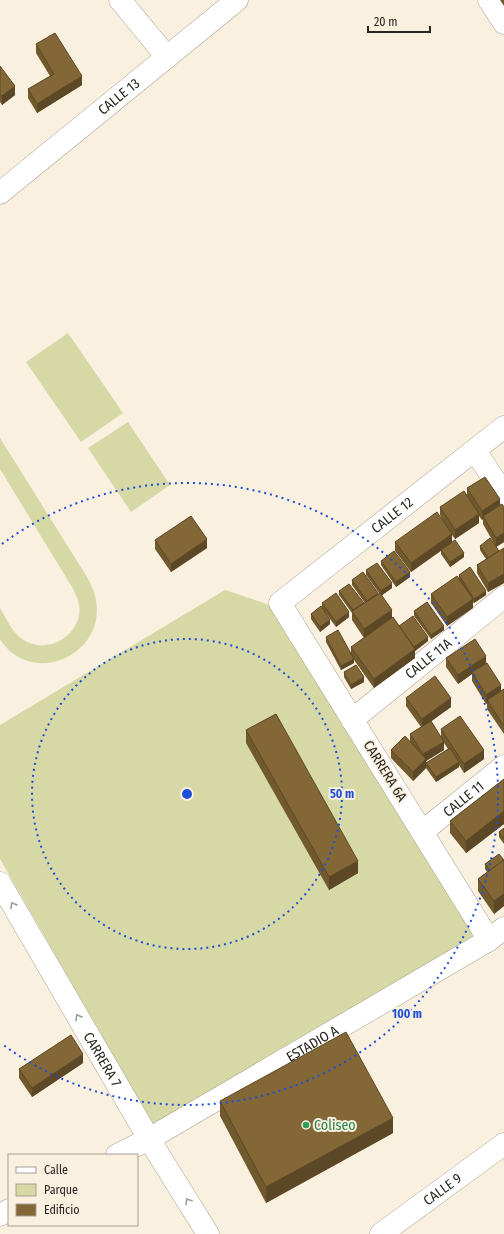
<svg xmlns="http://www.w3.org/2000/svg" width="504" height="1234" font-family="'Fira Sans Condensed',sans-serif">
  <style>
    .green { fill: #d6d9a5 }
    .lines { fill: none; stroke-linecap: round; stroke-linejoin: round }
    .minor-casing { stroke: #aba192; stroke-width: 23 }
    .minor { stroke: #fff; stroke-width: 22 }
    .wall { fill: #71592e }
    .shaded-wall { fill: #5c4826 }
    .building { fill: #836736; stroke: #5c4826 }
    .oneway { stroke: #9f9d9b }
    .ring { fill: none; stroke: #1d4ed8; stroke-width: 2; stroke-dasharray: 2 4 }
    .leisure-dot { fill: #2e9e5b; stroke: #faf0e0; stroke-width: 1.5 }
    .labels { text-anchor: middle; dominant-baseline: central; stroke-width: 4; stroke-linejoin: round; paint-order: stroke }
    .street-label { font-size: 14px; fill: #292620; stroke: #faf0e0 }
    .leisure-label { font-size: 14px; fill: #27864d; stroke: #faf0e0; text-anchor: start }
    .centre { fill: #1d4ed8; stroke: #faf0e0; stroke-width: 2 }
    .ring-label { font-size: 12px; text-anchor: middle; font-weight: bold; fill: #1d4ed8; stroke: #faf0e0; stroke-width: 4; stroke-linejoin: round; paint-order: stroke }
  </style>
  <rect width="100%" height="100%" fill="#faf0e0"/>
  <g class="green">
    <polygon points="68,333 123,413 81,442 26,362"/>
    <polygon points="128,422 170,485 131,512 88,448"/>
    <path d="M0,438L87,577C127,645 35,695 0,639V608C6,618 12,632 22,639C43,654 73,641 79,616C81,606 77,596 72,587L0,469Z"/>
    <polygon points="225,590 270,605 479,938 154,1126 0,859 0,725"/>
  </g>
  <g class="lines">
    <g class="minor-casing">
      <g id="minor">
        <polyline points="120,0 167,57"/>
        <polyline points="489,0 504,23"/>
        <path id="s1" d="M0,193L237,0"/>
        <polyline points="475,451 504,494"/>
        <path id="s2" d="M352,720L504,597"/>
        <path id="s3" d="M422,832L504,766"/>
        <path id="s4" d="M0,883L149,1139L208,1234"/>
        <path id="s5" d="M489,940L280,603L504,427"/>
        <path id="s6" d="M117,1155L149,1139L489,940L504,928"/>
        <polyline points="0,1215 9,1210"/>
        <path id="s7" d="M381,1234L504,1144"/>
      </g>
    </g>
    <use href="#minor" class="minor"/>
  </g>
  <g class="wall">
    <polygon points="500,0 504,0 504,6"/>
    <polygon points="36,44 82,85 37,113 28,98 28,89 50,76 36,53"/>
    <polygon points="0,66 15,95 2,105 0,102"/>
    <polygon points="467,488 504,508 504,542 496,547 483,524 483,519 482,520 479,516 479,523 455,539 452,535 452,542 464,557 450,567 441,554 441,551 411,572 395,551 395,542 444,523 440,515 440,507 467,495"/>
    <polygon points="155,540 207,548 171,572 155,549"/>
    <polygon points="480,546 499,551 504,548 504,583 488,592 477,573 477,565 486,559 480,550"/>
    <polygon points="381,561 410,577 396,587 381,565"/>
    <polygon points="366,570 392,588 382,595 392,618 399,626 428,641 415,651 415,658 374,688 354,660 354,663 341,670 326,642 326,637 351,653 351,647 364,638 352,620 352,613 339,595 339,591 364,603 365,603 352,585 352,580 378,594 379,593 366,575"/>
    <polygon points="459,575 486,595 474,603 473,602 473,608 447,626 431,603 431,594 459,578"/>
    <polygon points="322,603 349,617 336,627 322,608"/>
    <polygon points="414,611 444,630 431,639 414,616"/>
    <polygon points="311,614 330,624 320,632 311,619"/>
    <polygon points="446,658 486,663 501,691 504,689 504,734 487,709 487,703 486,704 472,681 472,674 458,684 446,667"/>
    <polygon points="344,672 364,682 351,689 344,677"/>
    <polygon points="406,698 451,707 431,721 441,737 441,729 484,759 464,773 459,765 459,767 436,782 426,768 426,763 448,749 444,743 444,750 426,761 426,768 413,781 391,758 391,750 410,742 410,734 421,727 406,706"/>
    <polygon points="246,730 358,873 329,890 246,743"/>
    <polygon points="504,779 504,824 466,853 450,833 450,821"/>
    <polygon points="504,828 504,844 499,837 499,832"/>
    <polygon points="504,860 504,906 494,914 478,891 478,879 487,872 485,869 485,864"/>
    <polygon points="83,1063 32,1097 19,1078 19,1069"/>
    <polygon points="220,1101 393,1133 266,1203 220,1116"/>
  </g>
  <g class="shaded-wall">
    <polygon points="82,76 82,85 37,113 37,104"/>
    <polygon points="15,86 15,95 2,105 2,96"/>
    <polygon points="500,499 500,508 483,516 483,519 482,520 482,511"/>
    <polygon points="479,514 479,523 455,539 455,530"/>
    <polygon points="504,533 504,542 496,547 496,538"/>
    <polygon points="452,534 452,542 411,572 411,563"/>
    <polygon points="207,539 207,548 171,572 171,564"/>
    <polygon points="464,553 464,557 450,567 450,562"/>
    <polygon points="410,572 410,577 396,587 396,582"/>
    <polygon points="504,574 504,583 488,592 488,583"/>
    <polygon points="392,583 392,588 381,596 381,591"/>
    <polygon points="486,591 486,595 474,603 474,599"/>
    <polygon points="473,599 473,608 447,626 447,617"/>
    <polygon points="392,610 392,619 364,638 364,629"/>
    <polygon points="349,612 349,617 336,627 336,622"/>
    <polygon points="330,620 330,624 320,632 320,627"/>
    <polygon points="444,626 444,630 431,639 431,635"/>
    <polygon points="428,637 428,641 415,651 415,658 374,688 374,679 413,648"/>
    <polygon points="486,656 486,665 472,672 472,674 458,684 458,675"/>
    <polygon points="354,659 354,663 341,670 341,666"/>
    <polygon points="364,677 364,682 351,689 351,685"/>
    <polygon points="501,685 501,694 487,700 487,703 486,704 486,695"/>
    <polygon points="451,698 451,707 422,728 422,719"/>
    <polygon points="444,742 444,750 426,761 426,768 413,781 413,772 423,763 423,754"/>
    <polygon points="484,750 484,759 464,773 464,764"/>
    <polygon points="459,762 459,767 436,782 436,777"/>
    <polygon points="504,811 504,824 466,853 466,841"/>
    <polygon points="358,861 358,873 329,890 329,877"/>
    <polygon points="504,894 504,906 494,914 494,901"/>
    <polygon points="83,1054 83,1063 32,1097 32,1088"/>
    <polygon points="393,1118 393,1133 266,1203 266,1187"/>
  </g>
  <g class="building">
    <polygon points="55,33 82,76 37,104 28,89 54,74 36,44"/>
    <polygon points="0,66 15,86 2,96 0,94"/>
    <polygon points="485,477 500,499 482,511 467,488"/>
    <polygon points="464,491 479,514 455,530 440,507"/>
    <polygon points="502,504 504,508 504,533 496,538 483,516"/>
    <polygon points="437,512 452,534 411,563 395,542"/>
    <polygon points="191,516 207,539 171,564 155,540"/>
    <polygon points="490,538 499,551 488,558 480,546"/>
    <polygon points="455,540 464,553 450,562 441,550"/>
    <polygon points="504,548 504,574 488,583 477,565"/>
    <polygon points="394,551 410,572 396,582 381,561"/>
    <polygon points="377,563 392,583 381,591 366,570"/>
    <polygon points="470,567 486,591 474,599 459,575"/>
    <polygon points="363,572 378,593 367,601 352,580"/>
    <polygon points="457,576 473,599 447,617 431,594"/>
    <polygon points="349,584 364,603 353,610 339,591"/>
    <polygon points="336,593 349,612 336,622 322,603"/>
    <polygon points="380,593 392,610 364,629 352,611"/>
    <polygon points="427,602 444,626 431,635 414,611"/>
    <polygon points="321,606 330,620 320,627 311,614"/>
    <polygon points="413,616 428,637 414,647 399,626"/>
    <polygon points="393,617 415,649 374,679 351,647"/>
    <polygon points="338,630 354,659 341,666 326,637"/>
    <polygon points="475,639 486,656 458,675 446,658"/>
    <polygon points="487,663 501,685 486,695 472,672"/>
    <polygon points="356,665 364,677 351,685 344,672"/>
    <polygon points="435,676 451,698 422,719 406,698"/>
    <polygon points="504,689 504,726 487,700"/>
    <polygon points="276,714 358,861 329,877 246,730"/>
    <polygon points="460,716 484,750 464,764 441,729"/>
    <polygon points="431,721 444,742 423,754 410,734"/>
    <polygon points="405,736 426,759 413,772 391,750"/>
    <polygon points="450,748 459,762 436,777 426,763"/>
    <polygon points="504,779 504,811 466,841 450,821"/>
    <polygon points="504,828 504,839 499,832"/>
    <polygon points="499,854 504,860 490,871 485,864"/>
    <polygon points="504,860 504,894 494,901 478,879"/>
    <polygon points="346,1032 393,1118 266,1187 220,1101"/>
    <polygon points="71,1035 83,1054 32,1088 19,1069"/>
  </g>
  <defs><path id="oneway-chevron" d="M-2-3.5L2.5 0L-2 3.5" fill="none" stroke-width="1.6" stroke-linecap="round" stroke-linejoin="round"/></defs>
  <g class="oneway">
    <use href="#oneway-chevron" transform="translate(13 905) rotate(-120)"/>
    <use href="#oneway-chevron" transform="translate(78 1017) rotate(-120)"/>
    <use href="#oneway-chevron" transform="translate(188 1201) rotate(-122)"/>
  </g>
  <g class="ring">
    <circle cx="187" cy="794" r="155"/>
    <path d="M2 544A311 311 0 1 1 2 1044"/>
  </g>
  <circle class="leisure-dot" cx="306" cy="1125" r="4"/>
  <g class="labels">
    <g class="street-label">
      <text stroke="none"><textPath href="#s1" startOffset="153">CALLE 13</textPath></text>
      <text stroke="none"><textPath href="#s5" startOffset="539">CALLE 12</textPath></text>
      <text stroke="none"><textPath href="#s2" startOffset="98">CALLE 11A</textPath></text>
      <text transform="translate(385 771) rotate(58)">CARRERA 6A</text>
      <text stroke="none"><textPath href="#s3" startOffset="53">CALLE 11</textPath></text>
      <text stroke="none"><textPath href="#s6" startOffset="225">ESTADIO A</textPath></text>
      <text stroke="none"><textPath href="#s4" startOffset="204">CARRERA 7</textPath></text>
      <text stroke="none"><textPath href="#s7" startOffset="76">CALLE 9</textPath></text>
    </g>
    <g class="leisure-label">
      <text x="314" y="1125">Coliseo</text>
    </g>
  </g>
  <circle cx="187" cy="794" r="6" class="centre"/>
  <g class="ring-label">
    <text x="342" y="798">50 m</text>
    <text x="407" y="1018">100 m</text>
  </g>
  <rect x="8" y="1154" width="130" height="72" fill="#faf0e0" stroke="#a69f93"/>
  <rect x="16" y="1167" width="20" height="6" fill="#ffffff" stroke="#a69f93"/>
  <text x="44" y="1174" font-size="12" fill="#292620">Calle</text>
  <rect x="16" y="1184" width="20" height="12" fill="#d6d9a5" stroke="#a69f93"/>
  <text x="44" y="1194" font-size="12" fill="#292620">Parque</text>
  <rect x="16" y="1204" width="20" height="12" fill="#836736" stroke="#a69f93"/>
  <text x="44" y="1214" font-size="12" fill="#292620">Edificio</text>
  <path d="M368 26v6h62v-6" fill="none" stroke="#292620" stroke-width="2"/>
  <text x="374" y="26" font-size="12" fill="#292620" stroke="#faf0e0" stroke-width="3" paint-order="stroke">20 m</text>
</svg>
